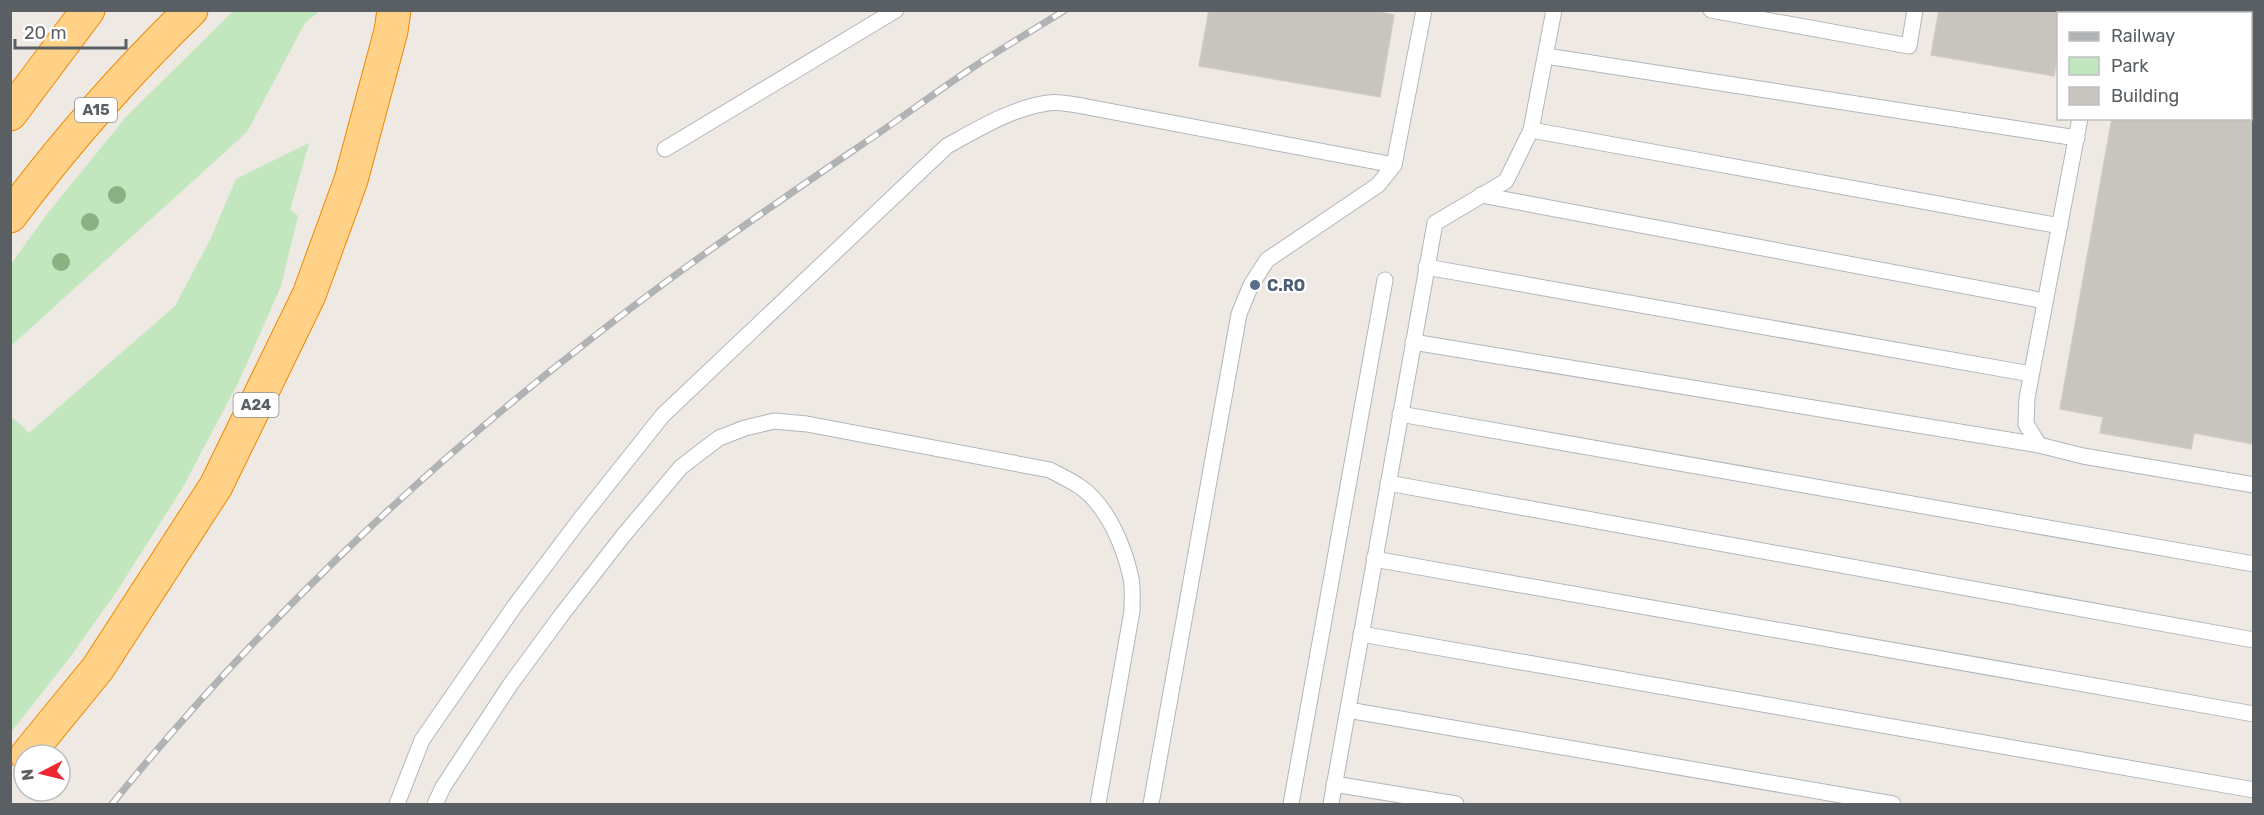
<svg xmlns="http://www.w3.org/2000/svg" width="2264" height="815" font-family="Rubik,sans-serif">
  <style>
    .green { fill: #c2e6bd }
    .building { fill: #c8c4be; stroke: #d2cac0; stroke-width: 1.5 }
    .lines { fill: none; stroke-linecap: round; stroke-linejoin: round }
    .lane-casing { stroke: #b2b6ba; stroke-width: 17 }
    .highway-casing { stroke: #ef8700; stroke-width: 35 }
    .lane { stroke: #fff; stroke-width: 15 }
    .highway { stroke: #ffd287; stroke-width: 33 }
    .rail-casing { stroke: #b1b2b3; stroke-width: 7 }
    .rail { stroke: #fff; stroke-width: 4.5; stroke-dasharray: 14; stroke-linecap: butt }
    .tree { fill: #8ab181 }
    .service-dot { fill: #5c6f8a; stroke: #fff; stroke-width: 2 }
    .labels { text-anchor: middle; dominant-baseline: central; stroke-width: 4.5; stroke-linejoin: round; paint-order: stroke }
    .shield { fill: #fff; stroke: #8c8f92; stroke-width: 1.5 }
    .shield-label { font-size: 15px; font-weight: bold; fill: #5a5f63 }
    .service-label { font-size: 16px; font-weight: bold; fill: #4e5e75; stroke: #fff; text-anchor: start }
  </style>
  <rect width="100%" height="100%" fill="#eee9e2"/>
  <g class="green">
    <polygon points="233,11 320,11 305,23 247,132 11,346 11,264 47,214 126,117"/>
    <polygon points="309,143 290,210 298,216 281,286 240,379 183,487 117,591 68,660 11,732 11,416 29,433 175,306 210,240 236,179"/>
  </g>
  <g class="building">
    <polygon points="1209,10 1370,10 1394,15 1380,97 1199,66"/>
    <polygon points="1939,10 2066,10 2065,14 2058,14 2058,53 2054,76 1931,55"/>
    <polygon points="2132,10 2201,10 2216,14 2131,14"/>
    <polygon points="2250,20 2254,20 2254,444 2194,433 2191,449 2100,433 2103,417 2060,409 2112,118 2250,118"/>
  </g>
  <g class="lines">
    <g class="lane-casing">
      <g id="lane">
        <polyline points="1711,10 1909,46 1915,10"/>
        <polyline points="2099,14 2100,10"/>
        <polyline points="1546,56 2077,138"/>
        <polyline points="2080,118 2027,398 2026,424 2039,445 2083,456 2254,485"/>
        <polyline points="1531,130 2060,226"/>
        <polyline points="665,149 896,10"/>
        <polyline points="1481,195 2045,301"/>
        <polyline points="1426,267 2031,374"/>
        <polyline points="1413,342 2039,445"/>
        <polyline points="1400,414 2254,564"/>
        <polyline points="1388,483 2254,640"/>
        <polyline points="1374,559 2254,714"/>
        <polyline points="1361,634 2254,790"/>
        <polyline points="1348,710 1893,804"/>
        <polyline points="1334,784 1456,804"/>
        <path d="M397,804L422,740L514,607L581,518L663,415L947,146C978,129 1012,108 1048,103C1057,101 1068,104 1077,105L1394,165"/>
        <path d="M435,804L443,787L510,685L563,613L623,536L681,467L719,438L745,428L774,421L807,424L1050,470C1059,475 1070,480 1079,486C1107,505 1124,546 1131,578C1133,588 1132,600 1132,611L1098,804"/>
        <polyline points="1151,804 1239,314 1251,285 1267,260 1378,185 1394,165 1424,10"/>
        <polyline points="1291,804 1385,280"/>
        <polyline points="1331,804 1435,223 1506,181 1531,130 1554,10"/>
      </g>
    </g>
    <g class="highway-casing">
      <g id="highway">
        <polyline points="10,114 88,10"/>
        <path d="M10,216C65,143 125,74 191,10"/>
        <polyline points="27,755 98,668 216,486 309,295 351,180 391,31 394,10"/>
      </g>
    </g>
    <use href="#lane" class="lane"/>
    <use href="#highway" class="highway"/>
    <g class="rail-casing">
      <path id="rail" d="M112,804C248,636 411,479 582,346C669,277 760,214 851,152C893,124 933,94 975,66C1004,47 1035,29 1065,10"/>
    </g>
    <use href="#rail" class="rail"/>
  </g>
  <g class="tree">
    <circle cx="117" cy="195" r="9"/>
    <circle cx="90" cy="222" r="9"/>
    <circle cx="61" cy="262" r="9"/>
  </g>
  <circle class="service-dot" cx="1255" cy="285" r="6"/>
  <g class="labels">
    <g class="shield">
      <rect x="75" y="98" width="42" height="24" rx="4.5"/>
      <rect x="233.5" y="393" width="45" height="24" rx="4.5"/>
    </g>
    <g class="shield-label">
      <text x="96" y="110">A15</text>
      <text x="256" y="405">A24</text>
    </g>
    <g class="service-label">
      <text x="1267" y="285">C.RO</text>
    </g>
  </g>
  <rect width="2264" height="815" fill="none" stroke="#5a5f63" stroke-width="24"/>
  <rect x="2057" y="12" width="195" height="108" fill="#ffffff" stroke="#bdbfc1" stroke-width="1.5"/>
  <rect x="2069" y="32" width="30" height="9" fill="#b1b2b3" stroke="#bdbfc1" stroke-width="1.5"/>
  <text x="2111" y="42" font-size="18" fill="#5a5f63">Railway</text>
  <rect x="2069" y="57" width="30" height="18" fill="#c2e6bd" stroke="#bdbfc1" stroke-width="1.5"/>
  <text x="2111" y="72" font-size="18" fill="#5a5f63">Park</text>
  <rect x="2069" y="87" width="30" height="18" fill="#c8c4be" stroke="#bdbfc1" stroke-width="1.5"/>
  <text x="2111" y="102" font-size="18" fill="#5a5f63">Building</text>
  <g transform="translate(42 773) rotate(263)"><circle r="28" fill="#ffffff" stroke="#bdbfc1" stroke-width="1.5"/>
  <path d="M0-4.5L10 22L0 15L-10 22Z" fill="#ed2831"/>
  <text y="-9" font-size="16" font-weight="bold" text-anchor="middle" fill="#5a5f63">N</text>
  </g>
  <path d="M15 39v9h111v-9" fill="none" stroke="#5a5f63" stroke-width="3"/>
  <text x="24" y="39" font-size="18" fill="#5a5f63" stroke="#ffffff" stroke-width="4.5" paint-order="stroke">20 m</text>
</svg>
